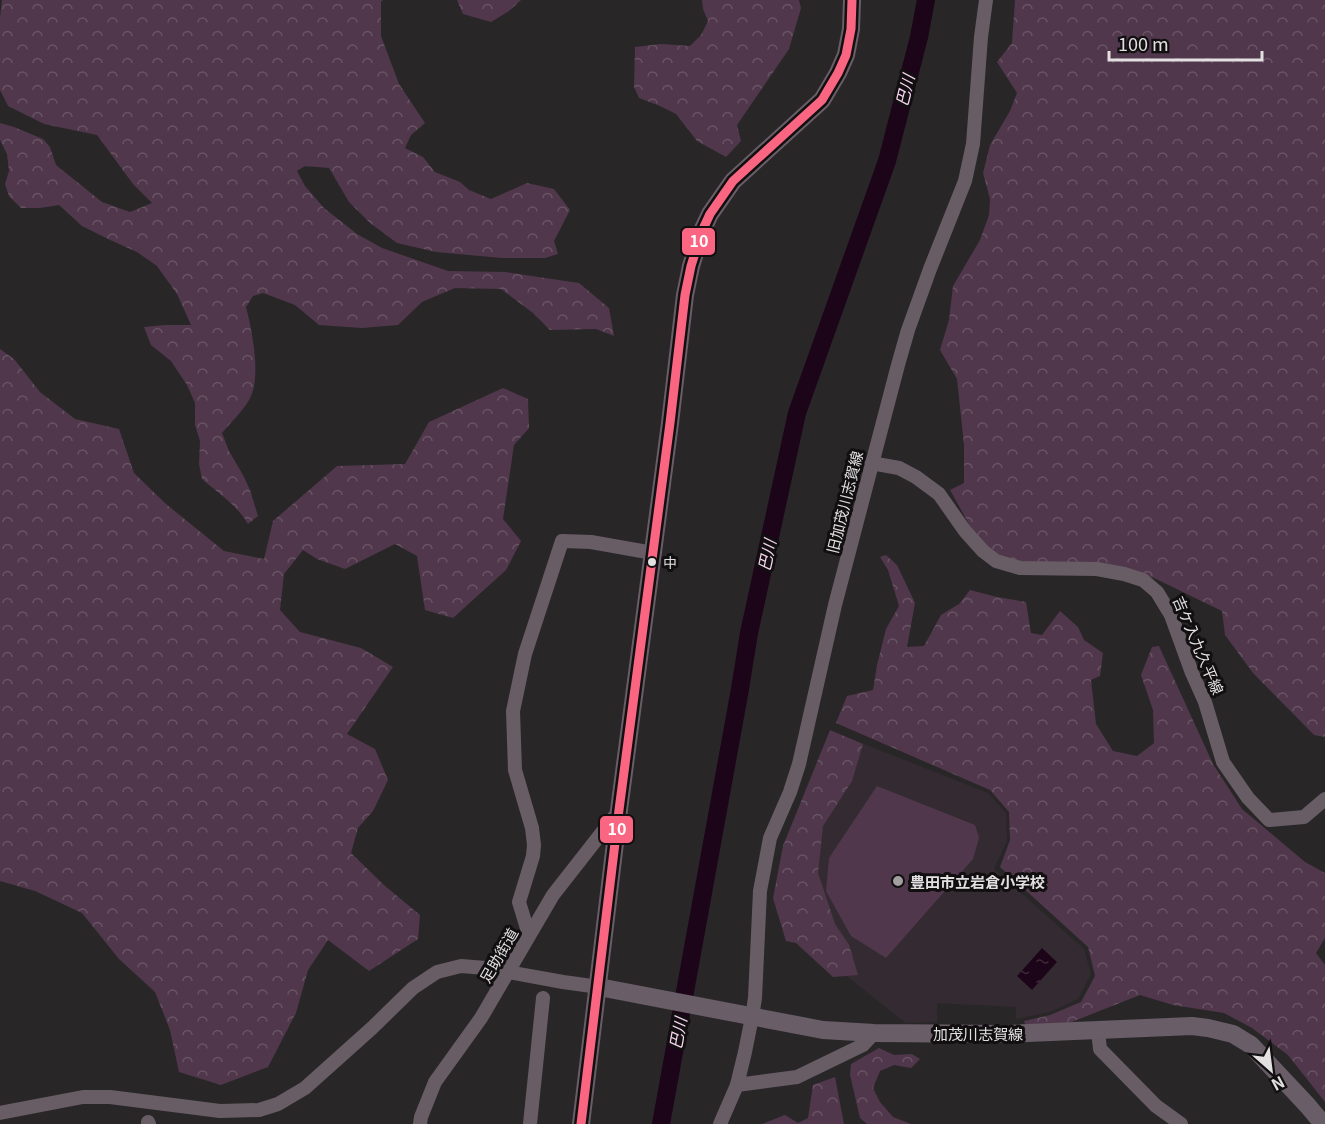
<svg xmlns="http://www.w3.org/2000/svg" width="1325" height="1124" font-family="Georgia,'Noto Sans JP',serif">
  <style>
    .built { fill: #342b32 }
    .grass { fill: #50374b }
    .forest { fill: url(#forest-crowns) }
    .water { fill: url(#water-ripples) }
    .lines { fill: none; stroke-linecap: round; stroke-linejoin: round }
    .river { stroke: #1d0519; stroke-width: 18 }
    .minor { stroke: #685d65; stroke-width: 14 }
    .major { stroke: #695d67; stroke-width: 18 }
    .bus-1-casing { stroke: #110f10; stroke-width: 14 }
    .bus-1 { stroke: #fa6682; stroke-width: 9 }
    .bus-dot { fill: #e3e0e2; stroke: #110f10; stroke-width: 2 }
    .poi-dot { fill: #a29fa1; stroke: #110f10; stroke-width: 2 }
    .labels { text-anchor: middle; dominant-baseline: central; stroke-width: 6; stroke-linejoin: round; paint-order: stroke }
    .bus-label { font-size: 14px; fill: #e3e0e2; stroke: #110f10; text-anchor: start }
    .street-label { font-size: 15px; fill: #e3e0e2; stroke: #110f10 }
    .poi-label { font-size: 15px; font-weight: bold; fill: #e3e0e2; stroke: #110f10; text-anchor: start }
    .water-label { font-size: 16px; font-style: italic; fill: #fbd6f3; stroke: #110f10 }
    .line-badge { stroke: #110f10; stroke-width: 2 }
    .badge-label { font-size: 16px; text-anchor: middle; font-weight: bold; fill: #fff }
  </style>
  <defs>
    <pattern id="forest-crowns" width="20" height="18" patternUnits="userSpaceOnUse" patternTransform="scale(1.5)"><rect width="20" height="18" fill="#50374b"/><path d="M2 6a3 3 0 1 1 6 0M12 15a3 3 0 1 1 6 0" fill="none" stroke="#695465"/></pattern>
    <pattern id="water-ripples" width="26" height="14" patternUnits="userSpaceOnUse" patternTransform="scale(1.5)"><rect width="26" height="14" fill="#1d0519"/><path d="M2 4q2-2 4 0t4 0M15 11q2-2 4 0t4 0" fill="none" stroke="#3e293a"/></pattern>
  </defs>
  <rect width="100%" height="100%" fill="#292628"/>
  <polygon class="built" points="841,735 988,793 1006,813 1007,841 994,869 1084,949 1091,974 1078,999 1050,1012 1016,1019 1016,1007 937,1003 937,1022 906,1023 849,978 812,944 789,890"/>
  <polygon class="grass" points="877,786 975,825 979,838 973,859 886,958 851,936 826,891 829,858"/>
  <g class="forest">
    <path d="M2,0H383L381,2V36L399,84L425,123L411,135L405,148L423,157L435,172L460,182L469,190L491,199L527,183L554,189L570,210L554,241L558,254L545,258H502L436,252L397,243L370,223L349,202L329,168L305,166L297,171L305,186L324,208L357,234L382,248L448,271L505,272L579,283L609,308L614,336L596,329L550,330L533,313L501,289L455,288L422,302L398,325L362,328L319,325L295,305L263,293L253,296L246,307C252,330 262,379 249,400C242,412 231,422 222,433L229,451L243,475L250,490L258,516L248,524C237,505 218,493 202,479L199,464L200,441L195,425V403L187,385L171,361L151,345L144,327L165,325H191L177,294L157,266L137,252L108,239L82,226L59,205L40,208H21L9,196L5,184L9,171L7,154L0,140V123L14,127L43,139L50,147L56,165L102,202L130,212L152,203L133,184L97,135L44,124L8,106L0,90V18Z"/>
    <polygon points="457,0 521,0 509,11 491,22 463,14"/>
    <polygon points="702,0 799,0 801,8 789,49 737,125 741,141 726,157 697,141 676,114 660,106 639,98 634,87 635,47 661,44 690,46 701,35 708,21 703,9"/>
    <polygon points="1015,0 1325,0 1325,737 1314,735 1253,673 1225,635 1222,611 1154,578 1125,569 1021,563 998,557 974,533 950,490 964,483 964,445 957,379 940,350 949,320 953,286 980,240 989,215 990,199 983,173 990,145 1010,111 1017,93 997,62 1012,43"/>
    <polygon points="0,349 14,359 40,392 75,419 119,429 134,473 166,504 224,551 264,559 273,521 337,466 405,464 429,422 503,388 528,399 529,428 514,445 503,519 521,541 506,570 453,618 425,610 417,556 395,544 345,569 317,559 303,550 284,574 280,610 300,632 361,648 393,667 347,734 375,749 388,780 373,811 358,828 351,853 385,886 420,915 418,939 369,971 328,940 308,970 296,1013 268,1067 221,1085 179,1072 170,1030 155,992 119,959 82,913 35,891 0,881"/>
    <polygon points="886,555 897,565 915,603 907,647 924,646 941,615 959,604 970,590 997,597 1026,602 1031,633 1042,635 1060,611 1078,627 1084,640 1103,653 1100,676 1091,680 1096,724 1113,751 1137,756 1154,743 1153,710 1141,675 1152,647 1159,646 1213,764 1242,809 1305,862 1325,873 1325,938 1316,953 1325,965 1325,1102 1288,1055 1252,1028 1224,1013 1173,1005 1140,995 1064,1025 1026,1027 1024,1021 1050,1015 1081,1002 1095,976 1088,947 1000,867 1010,840 1009,812 990,790 836,723 847,696 873,690 877,665 886,629 899,606 888,570 880,557"/>
    <polygon points="830,730 863,744 852,781 823,826 818,873 835,924 849,945 858,975 833,977 796,943 786,941 773,898 783,846"/>
    <polygon points="879,1048 894,1055 912,1054 920,1059 911,1068 894,1065 880,1071 873,1088 880,1102 893,1117 911,1124 867,1124 860,1118 850,1075 851,1064"/>
    <polygon points="835,1077 844,1124 762,1124 785,1115 798,1123 808,1118 813,1085"/>
  </g>
  <polygon class="water" points="1042,948 1057,962 1032,990 1017,976"/>
  <g class="lines">
    <polyline class="river" points="661,1124 740,689 749,633 797,413 887,161 919,37 926,0"/>
    <g class="minor">
      <polyline points="871,463 899,468 916,477 939,494 965,531 983,551 996,561 1020,568 1097,569 1124,574 1143,580 1157,592 1171,615 1192,673 1205,702 1223,762 1248,798 1269,820 1304,817 1325,799"/>
      <polyline points="529,935 519,902 533,856 534,845 532,828 515,770 513,711 525,654 562,541 591,542 653,553"/>
      <polyline points="1098,1031 1100,1049 1156,1106 1181,1124"/>
      <polyline points="737,1085 797,1077 863,1045 874,1033"/>
      <polyline points="0,1113 83,1097 110,1097 220,1111 259,1110 278,1104 305,1088 372,1028 413,988 437,972 461,966 486,968 563,982 599,987"/>
      <polyline points="148,1122 149,1124"/>
      <polyline points="420,1124 421,1117 435,1082 481,1018 553,895 618,812"/>
      <polyline points="530,1124 543,998"/>
      <polyline points="720,1124 737,1085 745,1052 752,1017 755,998 760,891 770,838 790,792 799,764 835,605 898,365 908,330 930,269 965,181 973,144 981,37 986,0"/>
    </g>
    <g class="major">
      <polyline points="599,987 823,1030 874,1033 1007,1034 1192,1026 1208,1028 1233,1034 1251,1045 1308,1106 1323,1124"/>
      <polyline points="581,1124 619,810 670,423 685,295 691,266 702,231 710,214 733,181 822,100 838,73 846,55 851,29 852,0"/>
    </g>
    <g class="bus-1-casing">
      <polyline id="bus-1" points="581,1124 619,810 670,423 685,295 691,266 702,231 710,214 733,181 822,100 838,73 846,55 851,29 852,0"/>
    </g>
    <use href="#bus-1" class="bus-1"/>
  </g>
  <circle class="bus-dot" cx="652" cy="562" r="5"/>
  <circle class="poi-dot" cx="898" cy="881" r="6"/>
  <g class="labels">
    <g class="bus-label">
      <text x="663" y="562">中</text>
    </g>
    <g class="street-label">
      <text transform="translate(844 502) rotate(-76)">旧加茂川志賀線</text>
      <text transform="translate(1199 645) rotate(67)">吉ケ入九久平線</text>
      <text transform="translate(498 955) rotate(-60)">足助街道</text>
      <text x="978" y="1033">加茂川志賀線</text>
    </g>
    <g class="poi-label">
      <text x="910" y="881">豊田市立岩倉小学校</text>
    </g>
    <g class="water-label">
      <text transform="translate(904 90) rotate(-76)">巴川</text>
      <text transform="translate(766 555) rotate(-78)">巴川</text>
      <text transform="translate(677 1033) rotate(-80)">巴川</text>
    </g>
  </g>
  <g class="line-badge">
    <rect x="681" y="227" width="35" height="29" rx="6" fill="#fa6682"/>
    <rect x="599" y="815" width="35" height="29" rx="6" fill="#fa6682"/>
  </g>
  <g class="badge-label">
    <text x="699" y="247">10</text>
    <text x="617" y="835">10</text>
  </g>
  <g transform="translate(1271 1070) rotate(152)" stroke="#110f10" stroke-width="4.5" paint-order="stroke">
  <path d="M0-4.5L10 22L0 15L-10 22Z" fill="#e3e0e2"/>
  <text y="-9" font-size="16" font-weight="bold" text-anchor="middle" fill="#e3e0e2">N</text>
  </g>
  <path d="M1109 51v9h153v-9" fill="none" stroke="#e3e0e2" stroke-width="3"/>
  <text x="1118" y="51" font-size="18" fill="#e3e0e2" stroke="#110f10" stroke-width="4.5" paint-order="stroke">100 m</text>
</svg>
